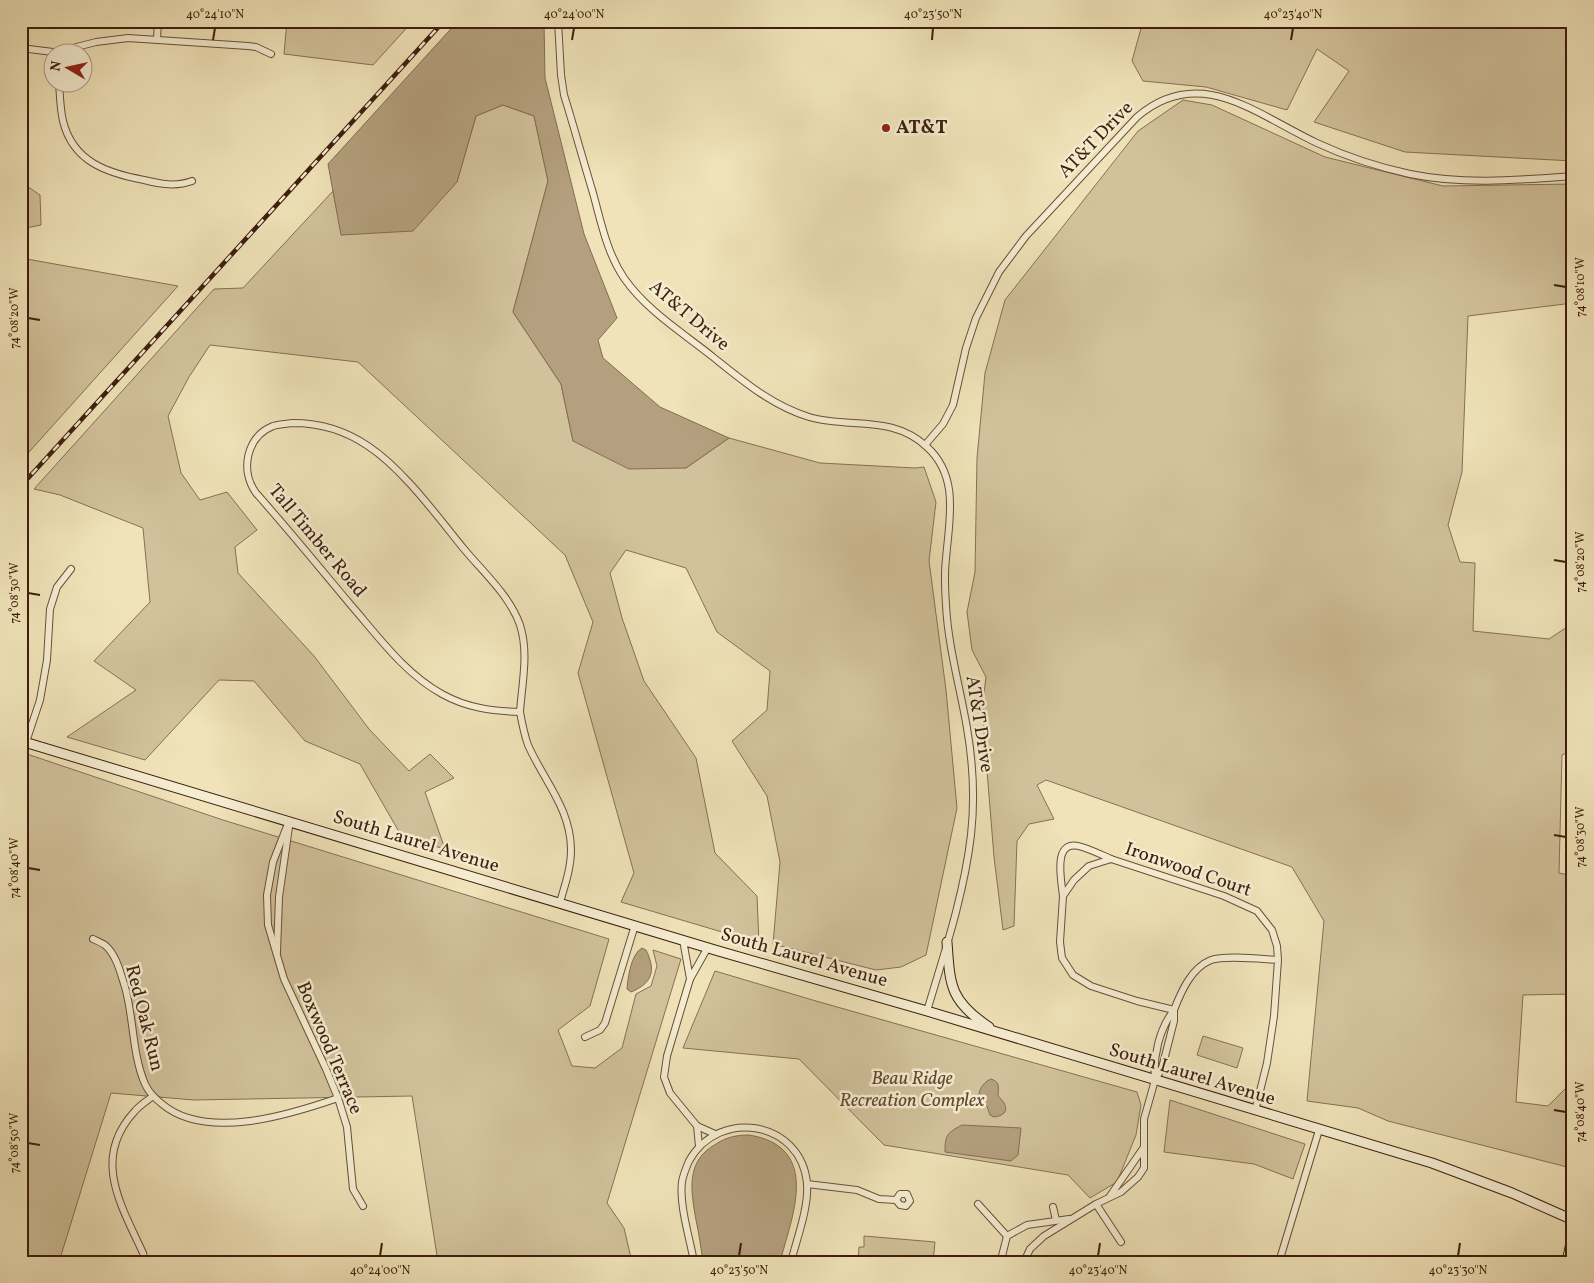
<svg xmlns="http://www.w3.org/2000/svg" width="1594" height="1283" font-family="Vollkorn,serif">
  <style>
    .green { fill: #d2c29c; stroke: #887054 }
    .water { fill: #b4a07e; stroke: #856c50 }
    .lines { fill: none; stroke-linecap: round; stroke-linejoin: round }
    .street-casing { stroke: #6b4f37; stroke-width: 8 }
    .secondary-casing { stroke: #3f1e0c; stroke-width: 11 }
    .street { stroke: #f5edd2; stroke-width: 6 }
    .secondary { stroke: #f5edd2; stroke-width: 9 }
    .rail-casing { stroke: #3f1e0c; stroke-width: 4.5 }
    .rail { stroke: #f5edd2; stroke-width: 2.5; stroke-dasharray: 8; stroke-linecap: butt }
    .ticks { fill: none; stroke: #3f1e0c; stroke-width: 2 }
    .poi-dot { fill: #8f2418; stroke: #f5edd2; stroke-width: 2 }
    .labels { text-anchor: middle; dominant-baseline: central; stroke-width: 5; stroke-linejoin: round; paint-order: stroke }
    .poi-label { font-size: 19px; font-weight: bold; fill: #3f1e0c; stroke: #f5edd2; text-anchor: start }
    .street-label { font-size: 19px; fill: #3f1e0c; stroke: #f5edd2 }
    .park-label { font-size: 19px; font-style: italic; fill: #644730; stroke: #f5edd2 }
    .neatline { fill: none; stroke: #3f1e0c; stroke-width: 2 }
    .ticks-label { font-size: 12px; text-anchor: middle; fill: #3f1e0c }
  </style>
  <rect width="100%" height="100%" fill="#f0e3b9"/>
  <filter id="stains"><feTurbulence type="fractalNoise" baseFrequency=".004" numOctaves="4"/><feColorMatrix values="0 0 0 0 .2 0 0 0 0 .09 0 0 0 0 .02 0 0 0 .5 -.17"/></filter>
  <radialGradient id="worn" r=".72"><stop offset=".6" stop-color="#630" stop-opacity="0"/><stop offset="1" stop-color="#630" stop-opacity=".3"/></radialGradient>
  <g class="green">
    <polygon points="287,21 413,21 373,65 284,54"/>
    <polygon points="1143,21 1564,21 1573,54 1573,161 1405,152 1314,122 1349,71 1317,49 1287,110 1206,87 1143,81 1132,61"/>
    <polygon points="1183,100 1212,105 1325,157 1443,186 1573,184 1573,303 1468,316 1462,472 1448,525 1460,562 1475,563 1473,631 1549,639 1573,623 1573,750 1562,755 1559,873 1573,876 1573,994 1523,995 1516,1102 1548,1106 1565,1089 1573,1090 1573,1162 1571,1168 1388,1121 1358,1108 1307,1101 1324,921 1292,867 1046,780 1037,785 1054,819 1029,824 1017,841 1014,926 1003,930 994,857 982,709 986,677 972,650 967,612 975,572 977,458 985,373 1005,300 1138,131"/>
    <polygon points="503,105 534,116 548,181 513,312 561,384 573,441 686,468 729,438 820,463 915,468 924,467 936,502 929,561 946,690 957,808 926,955 901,967 876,970 773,944 780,862 767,796 732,741 767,710 770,671 717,632 686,568 626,550 610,573 622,618 644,681 696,758 715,853 757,896 759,943 621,902 634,873 578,673 593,622 565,555 358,362 210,345 189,377 168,416 181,473 200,500 227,492 257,530 235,547 238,573 314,656 369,729 409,771 430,754 454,778 425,792 445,849 402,837 360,764 305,741 254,681 219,680 145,760 67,737 136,690 94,661 150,602 143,528 60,495 34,489 214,289 243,288 333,191 342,235 457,182 476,116"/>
    <polygon points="21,182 40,195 41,225 21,229"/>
    <polygon points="21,258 178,286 21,461"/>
    <polygon points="21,752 223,820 609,939 590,1006 558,1030 572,1066 595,1068 622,1048 636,994 651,986 657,966 653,950 681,959 607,1203 624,1228 632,1262 438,1262 412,1096 194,1100 111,1093 59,1262 21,1262"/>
    <polygon points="715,971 816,1001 1137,1092 1141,1105 1136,1135 1117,1182 1090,1198 1068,1175 884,1145 799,1059 683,1048"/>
    <polygon points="1203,1036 1243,1048 1237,1068 1197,1055"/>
    <polygon points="1170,1100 1305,1144 1293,1179 1254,1164 1164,1152"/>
    <polygon points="864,1236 935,1242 933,1262 858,1262 859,1247 864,1247"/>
  </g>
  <g class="water">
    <polygon points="458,21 544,21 545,78 584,234 617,318 598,340 603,358 660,407 729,438 686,468 629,469 573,441 561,384 513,312 548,181 534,116 503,105 476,116 457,182 413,231 341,235 328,164"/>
    <path d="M642,948L646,950C656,970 653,983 631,992L627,989C628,977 631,954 642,948Z"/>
    <path d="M991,1079C1001,1082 998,1089 998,1096C1008,1105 1010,1115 994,1117L990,1115L987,1106L979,1100C977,1092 983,1082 991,1079Z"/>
    <path d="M962,1125L1021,1128L1018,1155L1011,1161L945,1152C945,1135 947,1133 962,1125Z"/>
    <path d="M749,1135C822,1147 792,1216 780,1262H703C701,1248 699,1234 696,1220C691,1191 685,1161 716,1144C726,1137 737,1135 749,1135Z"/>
  </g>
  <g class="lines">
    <g class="street-casing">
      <g id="street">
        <path d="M558,21L561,75L564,95C574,127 583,160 593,193C601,222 607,253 624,278C646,310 683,333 713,357C743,381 771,405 809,417C850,429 892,414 927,447C960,477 949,520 946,559C944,574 945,590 946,605C948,646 960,687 967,728C973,763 975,799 971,835C964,895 944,954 927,1011"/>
        <polyline points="157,39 158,21"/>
        <polyline points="21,48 53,52"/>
        <polyline points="57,52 96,42 128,38 248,46 256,47 271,54"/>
        <path d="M59,82C60,95 60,108 63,121C73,162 107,173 144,180C160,184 176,187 192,181"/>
        <path d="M293,423C319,423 346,431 368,446C403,469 437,516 464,549C483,572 510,596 520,625C529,653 522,683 520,712C492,711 467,708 442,694C404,673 378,636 350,604C319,567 288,529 256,493C240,471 246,437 273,426C280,424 286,424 293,423Z"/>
        <path d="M925,445L943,424L953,405L966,348L976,318L999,272L1026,236L1137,117C1200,63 1257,115 1317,143C1347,157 1378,167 1410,174C1464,185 1519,180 1573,176"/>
        <path d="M520,712C522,723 524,734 528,745C544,781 571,809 571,850C571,868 565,885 560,902"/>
        <polyline points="26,742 40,700 47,660 50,609 57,587 71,569"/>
        <polyline points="289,821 273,862 267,895 268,925 284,979 326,1069 338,1098 347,1127 353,1189 363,1206"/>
        <path d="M1063,896C1061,879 1052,837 1082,847C1092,850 1102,855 1111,859"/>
        <path d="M93,939C97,941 103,943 106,946C117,956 121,975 125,987C134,1019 132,1054 145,1084C149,1093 155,1098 162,1104C206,1141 289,1115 338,1098"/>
        <polyline points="683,940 690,979 708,947"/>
        <polyline points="277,952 279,897 289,827"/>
        <polyline points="690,979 667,1056 664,1077 670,1093 697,1126 715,1134"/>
        <polyline points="585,1037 600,1030 605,1023 635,925"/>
        <path d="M1255,1111L1267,1063L1274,1016L1278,960L1277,946L1272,930L1257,911L1224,896L1111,859L1089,866L1074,880L1063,896L1060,942L1062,958L1073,975L1091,986L1137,1001L1174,1010C1181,992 1191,968 1211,960C1226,955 1261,959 1278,960"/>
        <polyline points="697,1126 699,1146"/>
        <polyline points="807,1184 857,1190 879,1199 896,1200 900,1205 906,1206 910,1201 907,1194 900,1194 896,1200"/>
        <polyline points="1110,1196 1144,1147"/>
        <polyline points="978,1204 1007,1236"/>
        <polyline points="1096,1204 1121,1242"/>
        <polyline points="1053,1207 1056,1220"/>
        <path d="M145,1262L143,1253C121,1205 91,1158 135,1111C140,1105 147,1101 153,1096"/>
        <path d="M694,1262C690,1239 679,1205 682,1182C683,1175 686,1168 689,1161C719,1107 801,1121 807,1183C809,1207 797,1238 791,1262"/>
        <polyline points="1004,1262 1002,1256 1007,1236 1027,1225 1069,1219"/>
        <path d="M1024,1262L1030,1249L1044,1236L1096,1204L1121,1192L1138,1177L1144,1168V1119L1155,1080L1162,1068L1174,1021V1010C1159,1029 1153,1057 1155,1080"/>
        <polyline points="1279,1262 1319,1130"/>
      </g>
    </g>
    <g class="secondary-casing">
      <g id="secondary">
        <polyline points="21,741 715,950 927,1011 1432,1163 1512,1193 1573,1220"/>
        <path d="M947,942C950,986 950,1001 989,1027"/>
        <polyline points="1567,1262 1573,1233"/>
      </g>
    </g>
    <use href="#street" class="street"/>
    <use href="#secondary" class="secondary"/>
    <g class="rail-casing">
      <polyline id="rail" points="21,486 444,21"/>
    </g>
    <use href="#rail" class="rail"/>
  </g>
  <path class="ticks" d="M213,40L215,28M572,40L574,28M932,40L933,28M1291,40L1293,28M1554,285L1566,287M28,318L40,320M1554,560L1566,562M28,593L40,595M1554,835L1566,837M28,868L40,870M1554,1110L1566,1112M28,1143L40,1145M380,1256L382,1243M739,1256L741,1243M1098,1256L1100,1243M1458,1256L1460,1243"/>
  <circle class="poi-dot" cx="886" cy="128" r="5"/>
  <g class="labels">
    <g class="poi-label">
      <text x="896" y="128">AT&amp;T</text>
    </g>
    <g class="street-label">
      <text transform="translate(1096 140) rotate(-46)">AT&amp;T Drive</text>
      <text transform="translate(689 316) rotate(40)">AT&amp;T Drive</text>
      <text transform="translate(317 541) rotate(50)">Tall Timber Road</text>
      <text transform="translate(979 724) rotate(81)">AT&amp;T Drive</text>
      <text transform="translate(416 842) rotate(17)">South Laurel Avenue</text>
      <text transform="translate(1188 870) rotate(19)">Ironwood Court</text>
      <text transform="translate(804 958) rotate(16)">South Laurel Avenue</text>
      <text transform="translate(144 1018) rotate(76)">Red Oak Run</text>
      <text transform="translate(329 1048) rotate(67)">Boxwood Terrace</text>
      <text transform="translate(1192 1075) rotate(17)">South Laurel Avenue</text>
    </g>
    <g class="park-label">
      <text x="912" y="1079">Beau Ridge<tspan x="912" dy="22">Recreation Complex</tspan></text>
    </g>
  </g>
  <rect width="1594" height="1283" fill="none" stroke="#f0e3b9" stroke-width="55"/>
  <g transform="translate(68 68) rotate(279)"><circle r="24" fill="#f5edd2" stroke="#ac9a83"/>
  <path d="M0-4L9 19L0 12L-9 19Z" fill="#8f2418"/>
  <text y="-8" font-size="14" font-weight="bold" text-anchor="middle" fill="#3f1e0c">N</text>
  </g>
  <rect x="28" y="28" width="1538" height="1228" class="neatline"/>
  <g class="ticks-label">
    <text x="215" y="18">40°24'10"N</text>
    <text x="574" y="18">40°24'00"N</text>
    <text x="933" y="18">40°23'50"N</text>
    <text x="1293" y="18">40°23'40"N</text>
    <text transform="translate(1580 287) rotate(-90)" y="4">74°08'10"W</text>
    <text transform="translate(14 318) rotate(-90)" y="4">74°08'20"W</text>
    <text transform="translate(1580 562) rotate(-90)" y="4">74°08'20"W</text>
    <text transform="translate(14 593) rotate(-90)" y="4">74°08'30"W</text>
    <text transform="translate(1580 837) rotate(-90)" y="4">74°08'30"W</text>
    <text transform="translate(14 868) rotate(-90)" y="4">74°08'40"W</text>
    <text transform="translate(1580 1112) rotate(-90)" y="4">74°08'40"W</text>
    <text transform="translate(14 1143) rotate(-90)" y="4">74°08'50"W</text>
    <text x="380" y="1274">40°24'00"N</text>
    <text x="739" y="1274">40°23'50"N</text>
    <text x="1098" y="1274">40°23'40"N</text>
    <text x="1458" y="1274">40°23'30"N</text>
  </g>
  <rect width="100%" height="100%" filter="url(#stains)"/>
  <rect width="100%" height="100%" fill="url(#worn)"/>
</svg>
